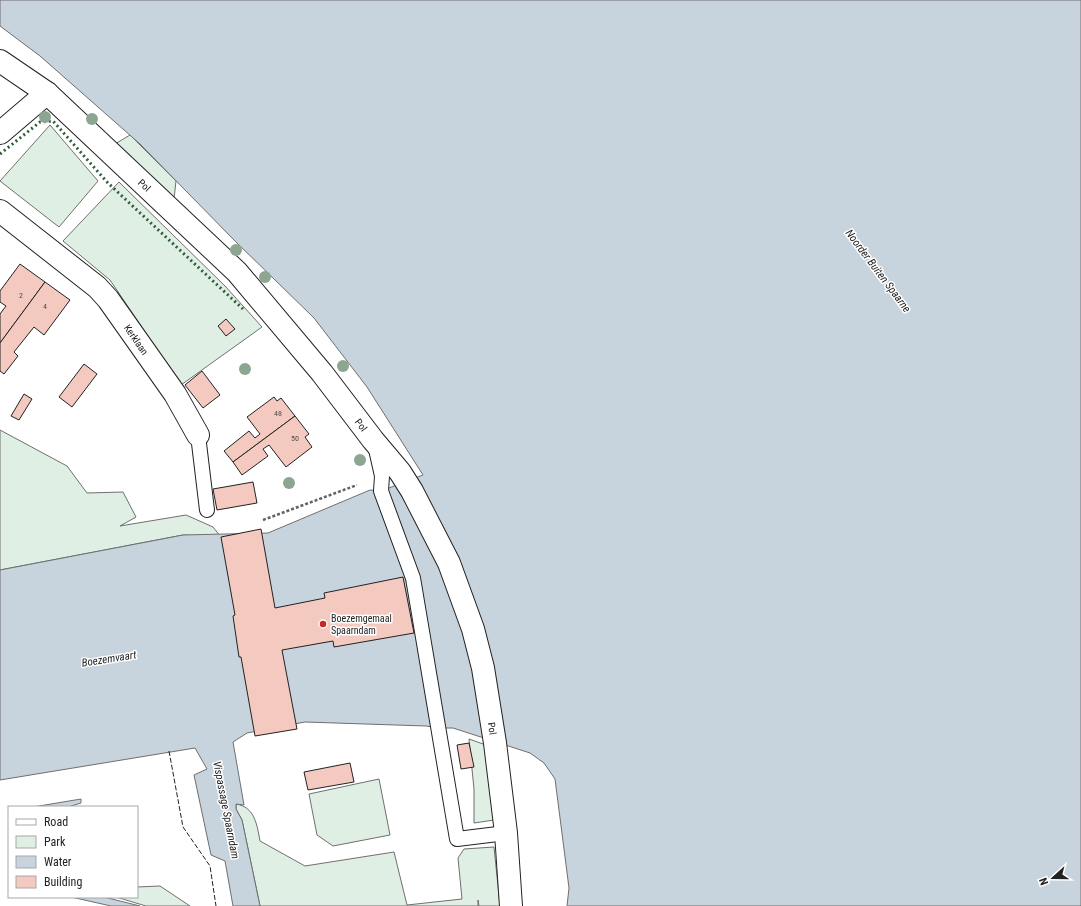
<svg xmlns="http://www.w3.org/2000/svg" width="1081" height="906" font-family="'Roboto Condensed',sans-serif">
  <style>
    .green { fill: #e0efe3; stroke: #6f6f6f }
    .water { fill: #c7d3dd; stroke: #6f6f6f }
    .building { fill: #f3c9c0; stroke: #222 }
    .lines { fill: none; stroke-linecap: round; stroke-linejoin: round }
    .lane-casing { stroke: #222; stroke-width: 16 }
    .street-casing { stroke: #222; stroke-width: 24 }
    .path { stroke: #646464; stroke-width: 2.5; stroke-dasharray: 3 2; stroke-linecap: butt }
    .lane { stroke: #fff; stroke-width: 14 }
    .street { stroke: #fff; stroke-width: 22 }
    .hedge { stroke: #2f5e38; stroke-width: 3; stroke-dasharray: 2 3; stroke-linecap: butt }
    .fence { stroke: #222; stroke-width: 1; stroke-dasharray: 5 2; stroke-linecap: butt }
    .tree { fill: #8da692 }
    .poi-dot { fill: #c62828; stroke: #fff; stroke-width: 1.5 }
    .labels { text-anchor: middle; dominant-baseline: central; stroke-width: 3; stroke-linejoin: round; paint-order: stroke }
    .number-label { font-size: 8px; fill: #564c4a }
    .street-label { font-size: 10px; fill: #222; stroke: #fff }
    .poi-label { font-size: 10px; fill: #222; stroke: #fff; text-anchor: start }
    .water-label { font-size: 11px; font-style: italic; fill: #222; stroke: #fff }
  </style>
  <rect width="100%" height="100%" fill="#fff"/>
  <g class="green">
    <polygon points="50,125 98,181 59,227 0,181"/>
    <polygon points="130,135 176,181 174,199 115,144"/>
    <polygon points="119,182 225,286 262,327 181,385 110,280 63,241"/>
    <polygon points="0,430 67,466 87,493 123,492 136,517 120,526 186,515 213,527 221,537 183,535 0,570"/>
    <polygon points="469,739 486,745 494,820 474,823 474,789"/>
    <polygon points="379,779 390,835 333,846 317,835 309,794"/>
    <path d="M236,804C255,807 257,825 260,841L305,866L394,852L407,905L462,899L458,858L464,849L494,847L500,906H479L478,900V906H260L242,820L236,809Z"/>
    <polygon points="160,886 190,906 146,906 116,897 137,897 137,887"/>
  </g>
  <g class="water">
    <polygon points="0,0 1081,0 1081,906 567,906 569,888 555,779 544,763 530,753 453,728 439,728 426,726 305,722 247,733 233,742 244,805 236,804 236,809 242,820 260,906 233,906 225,861 211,855 194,775 207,769 195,748 0,780 0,570 183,535 268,533 370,490 381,491 423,475 367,387 314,318 235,241 140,144 40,56 0,26"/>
    <polygon points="81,799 81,803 68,807 33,807"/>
    <polygon points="71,897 104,897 140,906 111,906"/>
  </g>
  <g class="building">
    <polygon points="20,264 45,282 0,343 0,314 6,306 0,302 0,291"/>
    <polygon points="45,282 70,300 44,335 34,327 14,352 18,356 4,374 0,371 0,343"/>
    <polygon points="226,319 235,329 226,336 218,326"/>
    <polygon points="84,364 97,374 72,407 59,397"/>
    <polygon points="202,371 220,395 203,408 185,385"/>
    <polygon points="24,394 32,399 19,420 11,416"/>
    <polygon points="274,397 277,401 281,398 295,416 233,462 224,451 249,431 255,438 260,434 247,417"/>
    <polygon points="295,416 309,434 305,437 312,447 286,467 269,445 263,449 268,456 242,475 233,462"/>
    <polygon points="253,482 257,503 217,510 213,489"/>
    <polygon points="261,529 275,608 325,598 324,593 403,577 414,633 334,647 333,641 282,650 297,729 255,736 241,657 239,657 233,616 235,615 221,537"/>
    <polygon points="469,743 474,767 461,769 457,745"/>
    <polygon points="350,763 354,782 308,790 304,772"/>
  </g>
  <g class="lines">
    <g class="lane-casing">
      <g id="lane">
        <polyline points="198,435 207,510"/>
        <polyline points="375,445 382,476 381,491 413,578 457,839 506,833"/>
      </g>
    </g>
    <g class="street-casing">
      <g id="street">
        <path id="s1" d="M0,61L47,93L237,272L322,373L373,440L400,472L412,491L449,563L473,629L483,668L495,743L506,833L511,906"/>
        <polyline points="0,133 47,93"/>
        <path id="s2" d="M0,211L97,287L108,299L175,394L198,435"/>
      </g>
    </g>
    <polyline class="path" points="263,520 357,485"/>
    <use href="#lane" class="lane"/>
    <use href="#street" class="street"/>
    <polyline class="hedge" points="0,154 40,122 53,121 108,183 243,309"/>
    <polyline class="fence" points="169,751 183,827 210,866 216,906"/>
  </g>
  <g class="tree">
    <circle cx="45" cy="117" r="6"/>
    <circle cx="92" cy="119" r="6"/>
    <circle cx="236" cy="250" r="6"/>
    <circle cx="265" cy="277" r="6"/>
    <circle cx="343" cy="366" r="6"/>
    <circle cx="245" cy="369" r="6"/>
    <circle cx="360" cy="460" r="6"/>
    <circle cx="289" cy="483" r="6"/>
  </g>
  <circle class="poi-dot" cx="323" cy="624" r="4"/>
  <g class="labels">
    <g class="number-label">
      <text x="21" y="295">2</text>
      <text x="45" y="306">4</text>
      <text x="278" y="413">48</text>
      <text x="295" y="438">50</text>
    </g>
    <g class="street-label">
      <text stroke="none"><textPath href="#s1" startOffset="191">Pol</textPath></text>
      <text stroke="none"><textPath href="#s2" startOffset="189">Kerklaan</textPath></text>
      <text stroke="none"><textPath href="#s1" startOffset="515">Pol</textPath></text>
      <text stroke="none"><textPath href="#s1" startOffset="851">Pol</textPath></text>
    </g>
    <g class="poi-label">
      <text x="331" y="618">Boezemgemaal<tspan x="331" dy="12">Spaarndam</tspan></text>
    </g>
    <g class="water-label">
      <text transform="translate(878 271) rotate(53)">Noorder Buiten Spaarne</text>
      <text transform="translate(109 659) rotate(-9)">Boezemvaart</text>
      <text transform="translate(226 810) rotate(79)">Vispassage Spaarndam</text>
    </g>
  </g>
  <rect x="8" y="806" width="130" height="92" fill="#ffffff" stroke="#a7a7a7"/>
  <rect x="16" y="819" width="20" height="6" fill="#ffffff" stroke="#a7a7a7"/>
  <text x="44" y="826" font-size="12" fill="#222222">Road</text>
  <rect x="16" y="836" width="20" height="12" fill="#e0efe3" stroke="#a7a7a7"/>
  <text x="44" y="846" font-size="12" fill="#222222">Park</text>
  <rect x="16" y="856" width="20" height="12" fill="#c7d3dd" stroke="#a7a7a7"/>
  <text x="44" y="866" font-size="12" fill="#222222">Water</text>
  <rect x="16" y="876" width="20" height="12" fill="#f3c9c0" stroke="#a7a7a7"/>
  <text x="44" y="886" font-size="12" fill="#222222">Building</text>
  <g transform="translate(1053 878) rotate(249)" stroke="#ffffff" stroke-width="3" paint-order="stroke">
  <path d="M0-3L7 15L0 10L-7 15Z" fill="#222222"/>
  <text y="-6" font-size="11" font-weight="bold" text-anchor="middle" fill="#222222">N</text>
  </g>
</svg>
